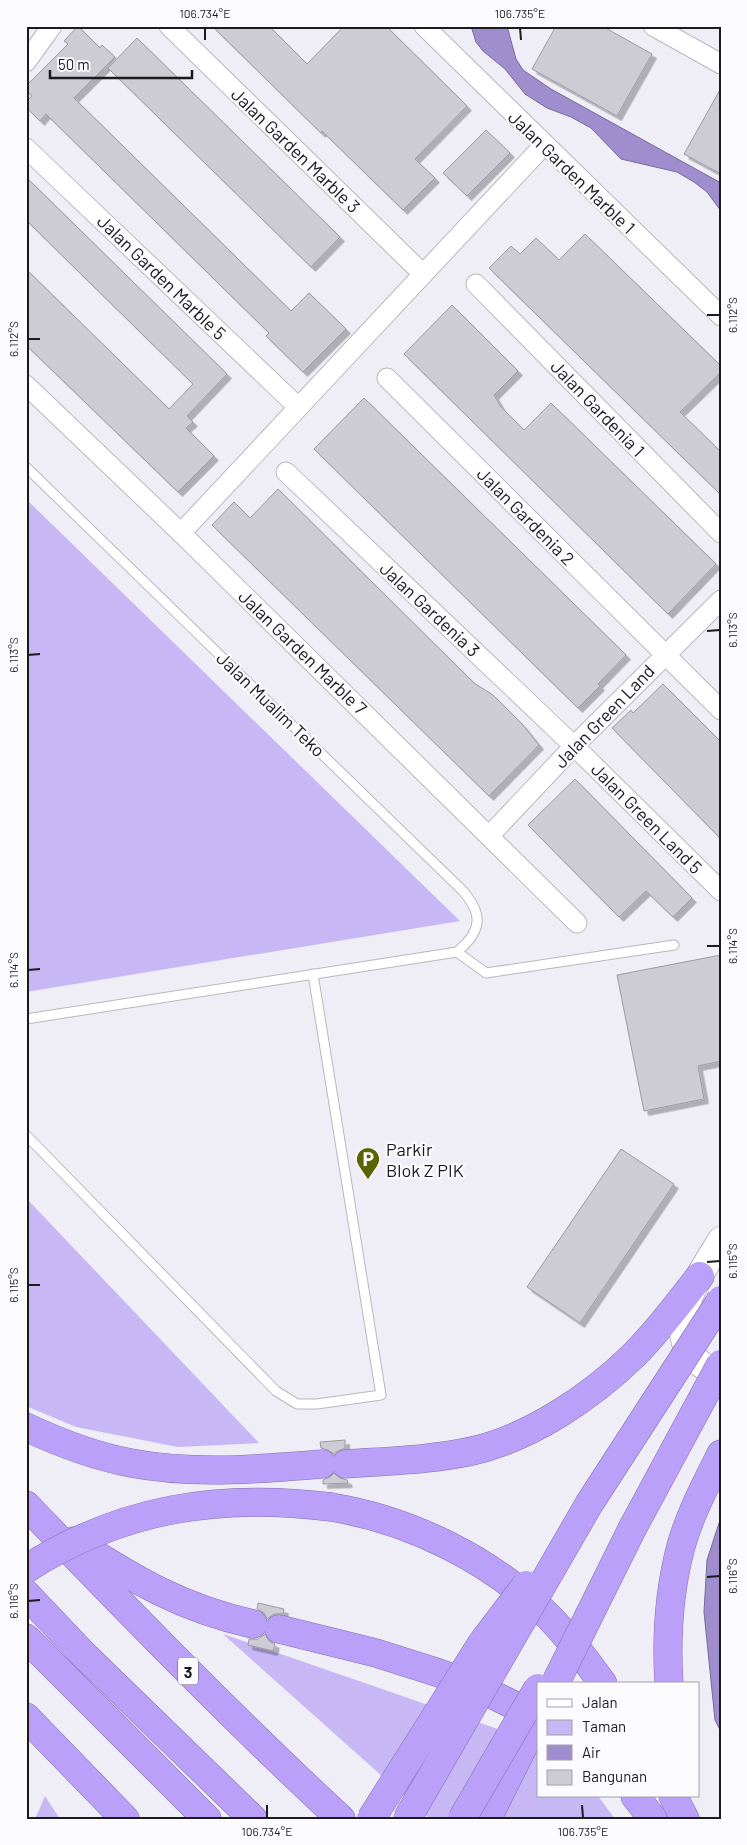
<svg xmlns="http://www.w3.org/2000/svg" width="747" height="1845" font-family="Barlow,sans-serif">
  <style>
    .green { fill: #c7b7f5 }
    .water { fill: #9f8dcd; stroke: #776a98 }
    .building { fill: #cdcbd4; stroke: #9c9aa2; filter: url(#shadow) }
    .lines { fill: none; stroke-linecap: round; stroke-linejoin: round }
    .lane-casing { stroke: #b9b8c0; stroke-width: 11 }
    .street-casing { stroke: #b9b8c0; stroke-width: 21 }
    .secondary-casing { stroke: #b9b8c0; stroke-width: 28 }
    .highway-casing { stroke: #8271ac; stroke-width: 29 }
    .lane { stroke: #fff; stroke-width: 9 }
    .street { stroke: #fff; stroke-width: 19 }
    .secondary { stroke: #fff; stroke-width: 26 }
    .highway { stroke: #baa0f9; stroke-width: 28 }
    .highway-bridge-casing { stroke: #8271ac; stroke-width: 29; stroke-linecap: butt }
    .highway-bridge { stroke: #baa0f9; stroke-width: 28 }
    .ticks { fill: none; stroke: #1b1a1d; stroke-width: 2 }
    .labels { text-anchor: middle; dominant-baseline: central; stroke-width: 4.5; stroke-linejoin: round; paint-order: stroke }
    .shield { fill: #fcfbff; stroke: #5e5e61; stroke-width: 1 }
    .shield-label { font-size: 16px; font-weight: bold; fill: #1b1a1d }
    .street-label { font-size: 18px; fill: #1b1a1d; stroke: #fcfbff }
    .poi-label { font-size: 18px; fill: #1b1a1d; stroke: #fcfbff; text-anchor: start }
    .neatline { fill: none; stroke: #1b1a1d; stroke-width: 2 }
    .ticks-label { font-size: 12px; text-anchor: middle; fill: #1b1a1d }
  </style>
  <defs>
    <filter id="shadow"><feDropShadow dx="4.5" dy="4.5" stdDeviation="0" flood-color="#0004"/></filter>
  </defs>
  <rect width="100%" height="100%" fill="#efedf6"/>
  <g class="green">
    <polygon points="26,499 460,921 26,992"/>
    <polygon points="26,1198 259,1443 178,1447 76,1427 26,1406"/>
    <polygon points="223,1634 538,1743 538,1796 598,1796 615,1819 430,1819"/>
    <polygon points="45,1796 60,1819 35,1819"/>
  </g>
  <g class="water">
    <polygon points="471,26 507,26 516,59 523,70 551,89 721,183 721,211 707,192 694,182 677,172 621,159 591,128 571,117 547,108 525,94 505,69 483,51 476,42"/>
    <polygon points="721,1517 721,1732 715,1720 704,1612 707,1560"/>
  </g>
  <g class="building">
    <polygon points="78,26 100,48 102,45 115,57 74,98 291,311 309,293 346,329 303,372 266,336 269,333 46,114 40,121 26,107 26,102 32,96 26,90 26,86 68,44 64,41"/>
    <polygon points="212,26 269,26 307,64 344,26 386,26 467,106 415,159 435,178 403,210 322,131 321,133"/>
    <polygon points="556,26 602,26 652,54 617,116 532,69"/>
    <polygon points="137,38 340,237 311,267 108,68"/>
    <polygon points="721,88 721,174 684,154"/>
    <polygon points="486,130 510,153 467,196 443,173"/>
    <polygon points="26,177 227,374 187,416 193,422 186,428 214,456 178,492 26,345 26,269 169,409 193,384 26,220"/>
    <polygon points="585,234 721,366 721,372 680,412 721,452 721,495 489,268 511,246 520,254 536,238 559,260"/>
    <polygon points="452,305 518,371 494,395 501,407 524,430 551,403 716,564 668,614 404,354"/>
    <polygon points="364,398 626,655 598,684 600,686 578,708 314,449"/>
    <polygon points="278,489 474,683 493,695 522,724 539,745 489,796 212,525 234,502 250,518"/>
    <polygon points="663,684 721,742 721,839 612,728 631,710 633,713"/>
    <polygon points="575,779 692,898 673,917 646,891 619,917 528,825"/>
    <polygon points="721,955 721,1061 698,1066 704,1099 644,1111 617,975"/>
    <polygon points="621,1149 674,1184 580,1323 527,1287"/>
    <polygon points="345,1440 345,1448 338,1451 334,1454 328,1450 321,1448 320,1442"/>
    <polygon points="334,1473 340,1478 347,1480 348,1483 323,1484 323,1480 330,1477"/>
    <polygon points="258,1603 284,1609 283,1614 274,1614 267,1619 264,1613 257,1609"/>
    <polygon points="265,1634 269,1641 275,1644 273,1651 248,1645 249,1639 258,1639"/>
  </g>
  <g class="lines">
    <g class="lane-casing">
      <g id="lane">
        <path d="M26,467L463,891C473,903 483,918 473,934C470,941 462,947 457,952"/>
        <polyline points="26,1019 457,952 486,973 674,945"/>
        <polyline points="26,1135 276,1391 297,1404 317,1404 381,1395 313,974"/>
      </g>
    </g>
    <g class="street-casing">
      <g id="street">
        <polyline points="169,26 423,274"/>
        <polyline points="424,26 721,316"/>
        <polyline points="653,26 721,64"/>
        <polyline points="26,62 52,26"/>
        <polyline points="26,148 297,406"/>
        <polyline points="476,284 721,533"/>
        <polyline points="387,378 721,710"/>
        <polyline points="26,385 181,533 577,923"/>
        <polyline points="286,472 574,746 721,891"/>
        <polyline points="181,533 544,145"/>
        <polyline points="490,835 574,746 721,600"/>
      </g>
    </g>
    <g class="secondary-casing">
      <path id="secondary" d="M721,1240C702,1271 663,1325 695,1359C702,1366 711,1371 721,1374"/>
    </g>
    <g class="highway-casing">
      <g id="highway">
        <path d="M26,1427C60,1443 94,1456 131,1463C194,1475 259,1469 322,1464"/>
        <path d="M346,1464C388,1461 431,1460 472,1451C530,1438 591,1397 634,1355C658,1331 679,1303 700,1276"/>
        <path d="M26,1505C129,1612 232,1718 341,1819"/>
        <path d="M331,1507C410,1520 490,1559 548,1616C569,1637 586,1660 603,1684"/>
        <path d="M74,1541C135,1580 181,1608 253,1624"/>
        <polyline points="26,1594 84,1655 253,1819"/>
        <polyline points="279,1629 376,1653 439,1673 479,1688 538,1717"/>
        <polyline points="26,1638 207,1819"/>
        <path d="M669,1684C666,1638 669,1591 681,1546C690,1514 706,1484 721,1454"/>
        <polyline points="26,1717 125,1819"/>
        <polyline points="635,1796 653,1819"/>
        <polyline points="673,1796 685,1819"/>
        <polyline points="487,1819 538,1717"/>
      </g>
    </g>
    <use href="#lane" class="lane"/>
    <use href="#street" class="street"/>
    <use href="#secondary" class="secondary"/>
    <use href="#highway" class="highway"/>
    <g class="highway-bridge-casing">
      <g id="highway-bridge">
        <path d="M26,1569C121,1508 220,1493 331,1507"/>
        <polyline points="555,1684 632,1529 721,1364"/>
        <polyline points="371,1819 482,1643 526,1585"/>
        <polyline points="407,1819 589,1504 721,1300"/>
        <polyline points="462,1819 538,1688"/>
      </g>
    </g>
    <use href="#highway-bridge" class="highway-bridge"/>
  </g>
  <path class="ticks" d="M205,28V40M520,28L521,40M707,315H720M28,339H40M707,631L720,630M28,655L40,654M707,946H720M28,970L40,969M707,1262L720,1261M28,1285H40M707,1577L720,1576M28,1601L40,1600M267,1805V1818M582,1805L583,1818"/>
  <defs>
    <g id="parking-pin" transform="scale(1.25)"><path d="M0 17L-7.5 6A9.5 9.5 0 1 1 7.5 6Z" fill="#5a6404" stroke="#fcfbff"/><path d="M-3.5-5.5H1a3.5 3.5 0 0 1 0 7H-1V5.5H-3.5ZM-1-3.4V-.6H.8a1.4 1.4 0 0 0 0-2.8Z" fill="#fff"/></g>
  </defs>
  <g fill-rule="evenodd">
    <use href="#parking-pin" x="368" y="1159"/>
  </g>
  <g class="labels">
    <rect class="shield" x="178" y="1657.5" width="20" height="27" rx="4"/>
    <g class="shield-label">
      <text x="188" y="1671">3</text>
    </g>
    <g class="street-label">
      <text transform="translate(296 150) rotate(44)">Jalan Garden Marble 3</text>
      <text transform="translate(572 172) rotate(44)">Jalan Garden Marble 1</text>
      <text transform="translate(162 277) rotate(44)">Jalan Garden Marble 5</text>
      <text transform="translate(598 408) rotate(46)">Jalan Gardenia 1</text>
      <text transform="translate(526 516) rotate(45)">Jalan Gardenia 2</text>
      <text transform="translate(430 609) rotate(43)">Jalan Gardenia 3</text>
      <text transform="translate(303 652) rotate(44)">Jalan Garden Marble 7</text>
      <text transform="translate(271 704) rotate(44)">Jalan Mualim Teko</text>
      <text transform="translate(604 716) rotate(-46)">Jalan Green Land</text>
      <text transform="translate(647 818) rotate(45)">Jalan Green Land 5</text>
    </g>
    <g class="poi-label">
      <text x="386" y="1149">Parkir<tspan x="386" dy="21">Blok Z PIK</tspan></text>
    </g>
  </g>
  <rect width="747" height="1845" fill="none" stroke="#fcfbff" stroke-width="55"/>
  <rect x="537" y="1682" width="162" height="115" fill="#fcfbff" stroke="#a2a1a5"/>
  <rect x="547" y="1699" width="25" height="8" fill="#ffffff" stroke="#a2a1a5"/>
  <text x="582" y="1708" font-size="15" fill="#1b1a1d">Jalan</text>
  <rect x="547" y="1720" width="25" height="15" fill="#c7b7f5" stroke="#a2a1a5"/>
  <text x="582" y="1732" font-size="15" fill="#1b1a1d">Taman</text>
  <rect x="547" y="1745" width="25" height="15" fill="#9f8dcd" stroke="#a2a1a5"/>
  <text x="582" y="1758" font-size="15" fill="#1b1a1d">Air</text>
  <rect x="547" y="1770" width="25" height="15" fill="#cdcbd4" stroke="#a2a1a5"/>
  <text x="582" y="1782" font-size="15" fill="#1b1a1d">Bangunan</text>
  <path d="M50 70v8h142v-8" fill="none" stroke="#1b1a1d" stroke-width="2.5"/>
  <text x="58" y="70" font-size="15" fill="#1b1a1d" stroke="#fcfbff" stroke-width="4" paint-order="stroke">50 m</text>
  <rect x="28" y="28" width="692" height="1790" class="neatline"/>
  <g class="ticks-label">
    <text x="205" y="18">106.734°E</text>
    <text x="520" y="18">106.735°E</text>
    <text transform="translate(733 315) rotate(-90)" y="4">6.112°S</text>
    <text transform="translate(14 339) rotate(-90)" y="4">6.112°S</text>
    <text transform="translate(733 630) rotate(-90)" y="4">6.113°S</text>
    <text transform="translate(14 655) rotate(-90)" y="4">6.113°S</text>
    <text transform="translate(733 946) rotate(-90)" y="4">6.114°S</text>
    <text transform="translate(14 970) rotate(-90)" y="4">6.114°S</text>
    <text transform="translate(733 1261) rotate(-90)" y="4">6.115°S</text>
    <text transform="translate(14 1285) rotate(-90)" y="4">6.115°S</text>
    <text transform="translate(733 1576) rotate(-90)" y="4">6.116°S</text>
    <text transform="translate(14 1601) rotate(-90)" y="4">6.116°S</text>
    <text x="267" y="1836">106.734°E</text>
    <text x="583" y="1836">106.735°E</text>
  </g>
</svg>
